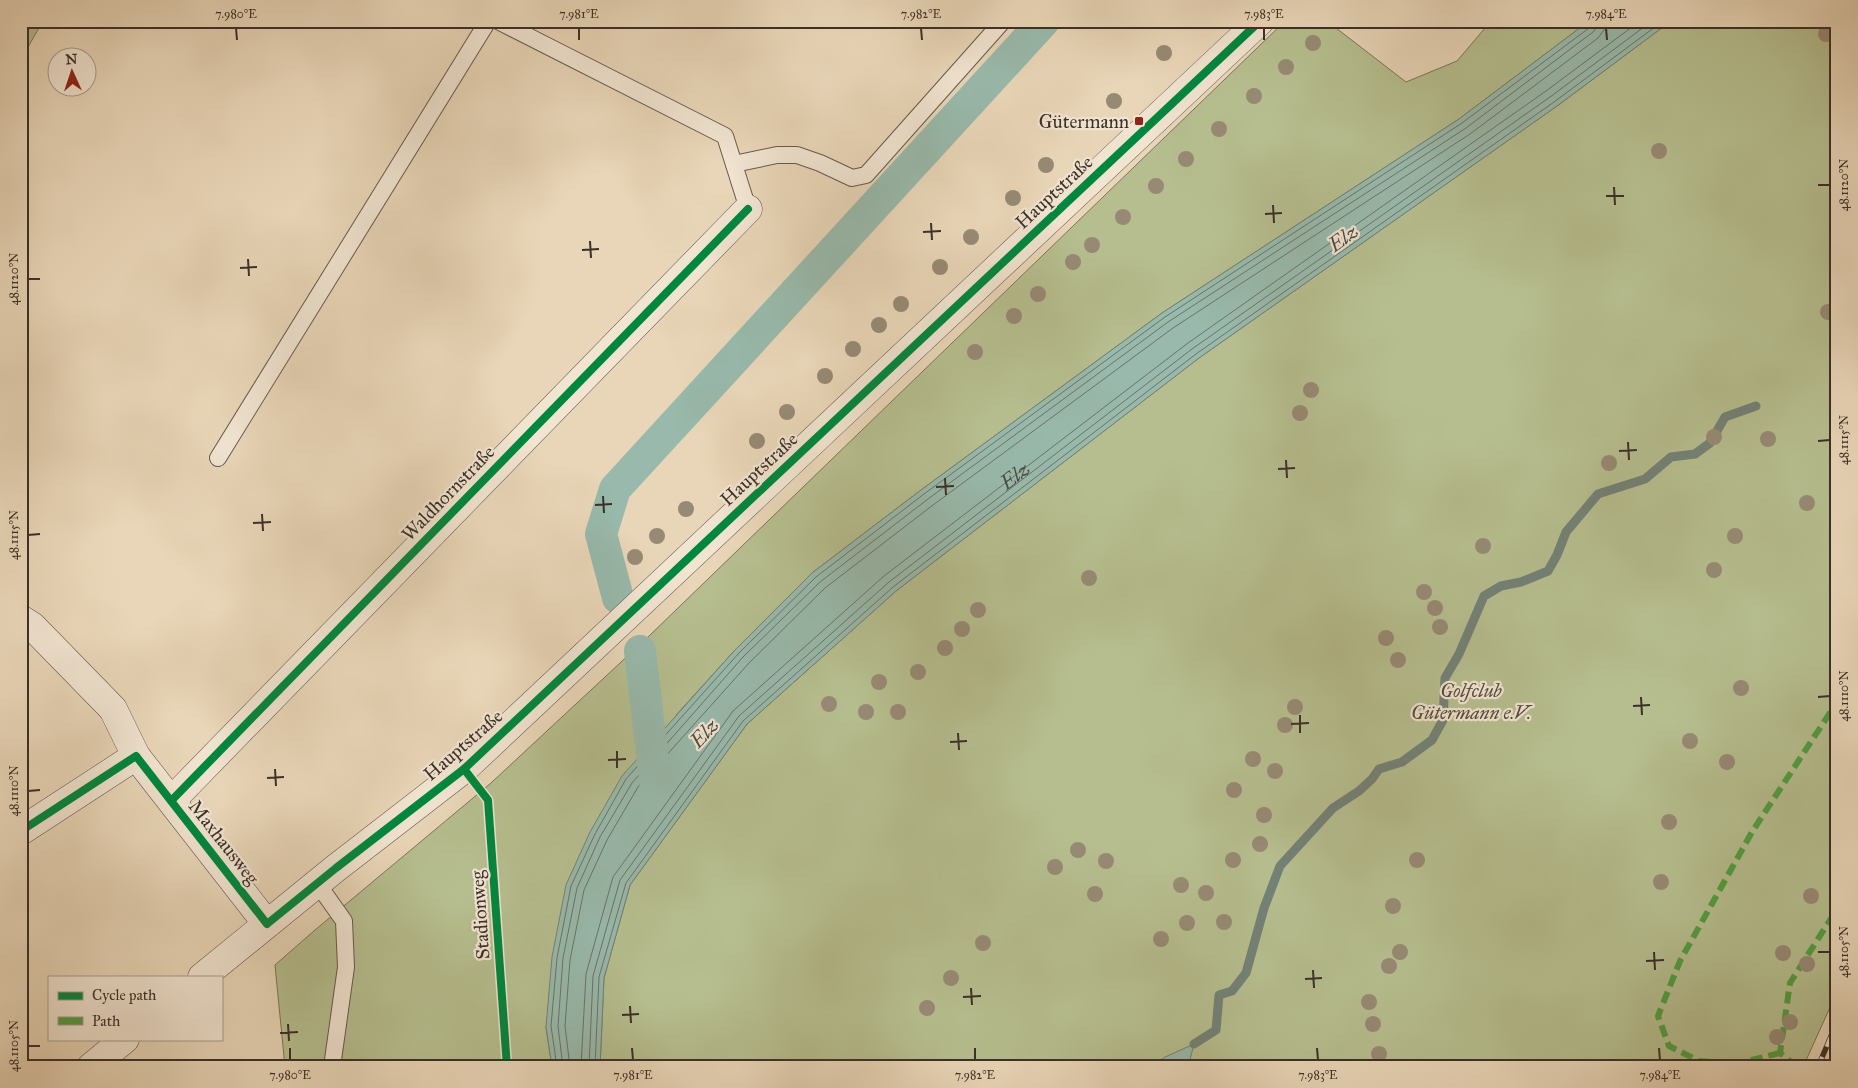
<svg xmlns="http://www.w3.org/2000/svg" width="1858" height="1088" font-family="'IM FELL Great Primer',serif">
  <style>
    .green { fill: #b6be8f; stroke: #78775c }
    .water { fill: #98b9ab; stroke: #738277 }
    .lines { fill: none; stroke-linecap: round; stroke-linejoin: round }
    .shore { stroke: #6a746a; stroke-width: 1 }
    .stream { stroke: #738277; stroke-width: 9 }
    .canal { stroke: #98b9ab; stroke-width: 32 }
    .service-casing { stroke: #665a4c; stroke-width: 18 }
    .minor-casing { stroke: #665a4c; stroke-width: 29 }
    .tertiary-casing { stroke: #665a4c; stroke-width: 29 }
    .path { stroke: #3b3028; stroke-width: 3; stroke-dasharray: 1 2.5; stroke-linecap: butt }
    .service { stroke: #f1e4d1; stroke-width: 16 }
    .minor { stroke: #f1e4d1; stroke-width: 28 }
    .tertiary { stroke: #f1e4d1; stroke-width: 28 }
    .rail-casing { stroke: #3b3028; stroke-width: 5.5 }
    .rail { stroke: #f1e4d1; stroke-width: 4; stroke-dasharray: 11; stroke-linecap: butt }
    .quiet { stroke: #529e41; stroke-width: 6; stroke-dasharray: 12 6; stroke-linecap: butt }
    .cycleway-casing { stroke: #f1e4d1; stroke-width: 11 }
    .cycleway { stroke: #00873e; stroke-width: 8 }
    .tree { fill: #978a74 }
    .ticks { fill: none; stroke: #3b3028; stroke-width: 2 }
    .poi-dot { fill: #8f2418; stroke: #f1e4d1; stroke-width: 2 }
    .labels { text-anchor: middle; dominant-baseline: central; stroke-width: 4.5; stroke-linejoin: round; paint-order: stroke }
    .poi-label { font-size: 19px; fill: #3b3028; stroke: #f1e4d1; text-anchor: end }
    .street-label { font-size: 19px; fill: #3b3028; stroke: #f1e4d1 }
    .park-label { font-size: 19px; font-style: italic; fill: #544c3d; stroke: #f1e4d1 }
    .water-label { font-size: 20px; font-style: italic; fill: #4e4b42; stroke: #f1e4d1 }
    .neatline { fill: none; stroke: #3b3028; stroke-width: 2 }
    .ticks-label { font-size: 12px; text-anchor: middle; fill: #3b3028 }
  </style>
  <rect width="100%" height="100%" fill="#e9d6b8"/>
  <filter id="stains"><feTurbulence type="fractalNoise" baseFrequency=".004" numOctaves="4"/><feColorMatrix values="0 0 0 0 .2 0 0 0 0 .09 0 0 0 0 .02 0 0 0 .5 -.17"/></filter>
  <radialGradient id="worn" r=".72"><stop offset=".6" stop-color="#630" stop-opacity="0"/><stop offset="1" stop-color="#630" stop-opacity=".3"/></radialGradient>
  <g class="green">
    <polygon points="21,21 43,21 21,59"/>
    <polygon points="1285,21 1327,21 1406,82 1457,61 1491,21 1589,21 1459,119 1162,313 921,490 812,573 735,650 677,714 546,1027 552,1067 285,1067 275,965 315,930 491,783 648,637"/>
    <polygon points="1671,21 1837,21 1837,992 1803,1067 600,1067 604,978 630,885 747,724 896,591 1199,358 1557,106"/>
  </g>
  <g class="water">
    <polygon points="1589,21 1671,21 1557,106 1199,358 896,591 747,724 630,885 604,978 600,1067 552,1067 546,1027 552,957 566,885 590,832 622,776 735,650 812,573 921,490 1162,313 1459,119"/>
    <polygon points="1194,1044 1188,1067 1151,1067 1165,1057"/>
  </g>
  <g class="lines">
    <g class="shore">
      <polyline points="557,1067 551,1026 557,958 571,886 595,834 626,779 739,653 816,577 924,494 1165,317 1462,123 1589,28 1592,21"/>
      <polyline points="563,1067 558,1026 563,958 577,888 600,837 632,783 743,657 820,582 928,499 1168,322 1466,128 1593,32 1597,27 1598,21"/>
      <polyline points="570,1067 565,1026 570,960 584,890 607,840 638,787 749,663 825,588 933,505 1173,328 1470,134 1598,38 1604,30 1605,21"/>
      <path id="s1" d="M581,1067L586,974L613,877L733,711L884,576L1188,343L1546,91L1640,21"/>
      <polyline points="589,1067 593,976 620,880 739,716 889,582 1192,349 1550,97 1652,21"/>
      <polyline points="595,1067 599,977 626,883 743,721 893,587 1196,354 1554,102 1663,21"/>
    </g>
    <polyline class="stream" points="1194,1044 1216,1030 1219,995 1232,991 1246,973 1264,908 1280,866 1333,808 1359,791 1372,779 1379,769 1402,762 1432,740 1443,720 1445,678 1459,654 1484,596 1501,586 1521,582 1548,571 1557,555 1566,532 1598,494 1645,479 1671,457 1695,454 1710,443 1725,417 1756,406"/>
    <g class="canal">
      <polyline points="618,598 601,534 615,489 1044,21"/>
      <polyline points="640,651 656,788"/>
    </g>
    <g class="service-casing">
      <g id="service">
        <polyline points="498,21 725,136 748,209"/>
        <polyline points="734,164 777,155 797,155 820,163 852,178 866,175 1003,21"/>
        <polyline points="218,458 488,21"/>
        <polyline points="317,883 344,921 346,967 332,1067"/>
      </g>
    </g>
    <g class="minor-casing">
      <g id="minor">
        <polyline points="21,619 32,626 113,709 136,756 267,924"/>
        <polyline points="172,800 748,209"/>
        <polyline points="21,831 136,756"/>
      </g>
    </g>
    <g class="tertiary-casing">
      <g id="tertiary">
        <polyline points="202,977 336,868 464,769 1260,21"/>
        <polyline points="91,1067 125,1039"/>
      </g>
    </g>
    <polyline class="path" points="481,791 488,800 507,1067"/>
    <use href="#service" class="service"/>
    <use href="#minor" class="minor"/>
    <use href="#tertiary" class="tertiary"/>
    <g class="rail-casing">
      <polyline id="rail" points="1818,1067 1837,1022"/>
    </g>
    <use href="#rail" class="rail"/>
    <g class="quiet">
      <polyline points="1780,1053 1736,1064 1699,1061 1669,1046 1658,1016 1680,961 1752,832 1837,702"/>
      <polyline points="1797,1067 1780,1053 1790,983 1837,909"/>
    </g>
    <g class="cycleway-casing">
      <g id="cycleway">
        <polyline points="464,769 488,800 507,1067"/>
        <polyline points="172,800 748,209"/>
        <polyline points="21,831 136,756 267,924 336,868 464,769 1260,21"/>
      </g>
    </g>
    <use href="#cycleway" class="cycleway"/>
  </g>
  <g class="tree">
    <circle cx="1826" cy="34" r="8"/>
    <circle cx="1313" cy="43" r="8"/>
    <circle cx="1164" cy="53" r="8"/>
    <circle cx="1286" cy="67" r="8"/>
    <circle cx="1254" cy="96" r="8"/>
    <circle cx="1114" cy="101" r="8"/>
    <circle cx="1219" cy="129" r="8"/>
    <circle cx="1659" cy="151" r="8"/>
    <circle cx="1186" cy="159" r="8"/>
    <circle cx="1046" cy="165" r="8"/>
    <circle cx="1156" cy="186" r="8"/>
    <circle cx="1013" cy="198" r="8"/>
    <circle cx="1123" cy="217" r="8"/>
    <circle cx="971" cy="237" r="8"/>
    <circle cx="1092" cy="245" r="8"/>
    <circle cx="1073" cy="262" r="8"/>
    <circle cx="940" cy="267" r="8"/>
    <circle cx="1038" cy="294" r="8"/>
    <circle cx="901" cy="304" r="8"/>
    <circle cx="1828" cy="312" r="8"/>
    <circle cx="1014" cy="316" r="8"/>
    <circle cx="879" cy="325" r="8"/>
    <circle cx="853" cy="349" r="8"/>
    <circle cx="975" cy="352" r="8"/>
    <circle cx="825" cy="376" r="8"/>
    <circle cx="1311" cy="390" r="8"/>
    <circle cx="787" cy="412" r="8"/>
    <circle cx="1300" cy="413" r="8"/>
    <circle cx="1714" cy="437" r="8"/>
    <circle cx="1768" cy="439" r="8"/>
    <circle cx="757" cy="441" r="8"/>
    <circle cx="1609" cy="463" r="8"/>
    <circle cx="1807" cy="503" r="8"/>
    <circle cx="686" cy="509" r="8"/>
    <circle cx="657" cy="536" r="8"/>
    <circle cx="1735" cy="536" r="8"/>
    <circle cx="1483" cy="546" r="8"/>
    <circle cx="635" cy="557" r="8"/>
    <circle cx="1714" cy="570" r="8"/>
    <circle cx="1089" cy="578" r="8"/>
    <circle cx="1424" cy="592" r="8"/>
    <circle cx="1435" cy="608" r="8"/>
    <circle cx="978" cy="610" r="8"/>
    <circle cx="1440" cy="627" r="8"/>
    <circle cx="962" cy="629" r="8"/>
    <circle cx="1386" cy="638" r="8"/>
    <circle cx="945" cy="648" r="8"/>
    <circle cx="1398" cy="660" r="8"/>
    <circle cx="918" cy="672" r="8"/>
    <circle cx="879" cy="682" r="8"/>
    <circle cx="1741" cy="688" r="8"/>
    <circle cx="829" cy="704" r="8"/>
    <circle cx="1295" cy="707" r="8"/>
    <circle cx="866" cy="712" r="8"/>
    <circle cx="898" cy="712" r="8"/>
    <circle cx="1285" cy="725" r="8"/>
    <circle cx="1690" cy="741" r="8"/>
    <circle cx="1253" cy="759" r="8"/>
    <circle cx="1727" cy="762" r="8"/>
    <circle cx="1275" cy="771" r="8"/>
    <circle cx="1234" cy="790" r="8"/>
    <circle cx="1264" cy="815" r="8"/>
    <circle cx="1669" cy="822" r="8"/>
    <circle cx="1260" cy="844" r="8"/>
    <circle cx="1078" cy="850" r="8"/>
    <circle cx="1233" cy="860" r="8"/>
    <circle cx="1417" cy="860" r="8"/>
    <circle cx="1106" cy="861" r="8"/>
    <circle cx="1055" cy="867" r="8"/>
    <circle cx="1661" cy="882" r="8"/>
    <circle cx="1181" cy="885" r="8"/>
    <circle cx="1206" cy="893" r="8"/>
    <circle cx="1095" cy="894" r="8"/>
    <circle cx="1811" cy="896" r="8"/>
    <circle cx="1393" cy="906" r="8"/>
    <circle cx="1224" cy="922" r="8"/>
    <circle cx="1187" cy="923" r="8"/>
    <circle cx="1161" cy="939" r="8"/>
    <circle cx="983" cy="943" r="8"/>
    <circle cx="1400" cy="952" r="8"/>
    <circle cx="1783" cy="953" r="8"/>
    <circle cx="1807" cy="964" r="8"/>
    <circle cx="1389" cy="966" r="8"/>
    <circle cx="951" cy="978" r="8"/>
    <circle cx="1369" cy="1002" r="8"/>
    <circle cx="927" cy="1008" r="8"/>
    <circle cx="1790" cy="1022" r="8"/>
    <circle cx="1373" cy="1024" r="8"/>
    <circle cx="1777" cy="1037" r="8"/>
    <circle cx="1379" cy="1054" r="8"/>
  </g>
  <path class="ticks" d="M236,28L237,40M579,28V40M921,28L922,40M1264,28V40M1606,28L1607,40M1818,185H1830M1614,187L1615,205M1606,196H1624M1273,205L1274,223M1265,214L1282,213M931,223L932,240M923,232L941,231M590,241L591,258M582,250L599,249M248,259L249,276M240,268L257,267M28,279H40M1818,441L1830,440M1628,442L1629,460M1619,451L1637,450M1286,460L1287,478M1278,469L1295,468M945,478L946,495M936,487L954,486M603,496L604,513M595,505L612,504M262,514L263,531M253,523L271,522M28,535L40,534M1641,697L1642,715M1818,697L1830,696M1633,706L1650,705M1300,715V733M1291,724L1309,723M958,733L959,750M950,742L967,741M617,751V768M608,760L626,759M275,769L276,786M267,778L284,777M28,791L40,790M1654,952L1655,970M1818,952H1830M1646,961L1664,960M1313,970L1314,988M1305,979L1322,978M971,988L972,1005M963,997L981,996M630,1006L631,1023M622,1015L639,1014M288,1024L289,1041M280,1033L298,1032M28,1046H40M290,1048V1060M632,1048L633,1060M975,1048V1060M1317,1048L1318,1060M1659,1048L1660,1060"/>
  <rect class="poi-dot" x="1134" y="116" width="10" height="10" rx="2.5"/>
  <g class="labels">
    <g class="poi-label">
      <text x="1129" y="121">Gütermann</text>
    </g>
    <g class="street-label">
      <text transform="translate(1054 192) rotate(-43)">Hauptstraße</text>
      <text transform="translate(759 469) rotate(-43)">Hauptstraße</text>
      <text transform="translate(448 493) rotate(-46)">Waldhornstraße</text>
      <text transform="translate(463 745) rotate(-41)">Hauptstraße</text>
      <text transform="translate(224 842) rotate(52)">Maxhausweg</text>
      <text transform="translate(480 915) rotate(-94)">Stadionweg</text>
    </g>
    <g class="park-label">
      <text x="1471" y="690">Golfclub<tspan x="1471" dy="22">Gütermann e.V.</tspan></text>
    </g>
    <g class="water-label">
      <text transform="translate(1343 238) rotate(-36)">Elz</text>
      <text stroke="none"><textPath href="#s1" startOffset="766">Elz</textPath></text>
      <text transform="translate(704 733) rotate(-47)">Elz</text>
    </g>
  </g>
  <rect width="1858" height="1088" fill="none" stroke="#e9d6b8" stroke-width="55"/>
  <rect x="48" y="976" width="175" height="65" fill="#f1e4d1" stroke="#a89c8d"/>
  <rect x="58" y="992" width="25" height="8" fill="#00873e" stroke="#a89c8d"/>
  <text x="92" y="1000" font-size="15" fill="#3b3028">Cycle path</text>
  <rect x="58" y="1017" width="25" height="8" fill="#529e41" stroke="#a89c8d"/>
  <text x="92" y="1026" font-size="15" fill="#3b3028">Path</text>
  <g transform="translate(72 72) rotate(357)"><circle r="24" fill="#f1e4d1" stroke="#a89c8d"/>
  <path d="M0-4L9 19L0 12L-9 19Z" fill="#8f2418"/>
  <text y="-8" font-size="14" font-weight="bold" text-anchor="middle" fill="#3b3028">N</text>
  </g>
  <rect x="28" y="28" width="1802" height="1032" class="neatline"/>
  <g class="ticks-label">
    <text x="236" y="18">7.980°E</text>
    <text x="579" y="18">7.981°E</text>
    <text x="921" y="18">7.982°E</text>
    <text x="1264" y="18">7.983°E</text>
    <text x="1606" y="18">7.984°E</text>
    <text transform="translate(1844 185) rotate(-90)" y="4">48.1120°N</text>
    <text transform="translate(14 279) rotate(-90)" y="4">48.1120°N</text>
    <text transform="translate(1844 440) rotate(-90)" y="4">48.1115°N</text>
    <text transform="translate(14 535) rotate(-90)" y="4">48.1115°N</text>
    <text transform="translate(1844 696) rotate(-90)" y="4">48.1110°N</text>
    <text transform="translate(14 791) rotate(-90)" y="4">48.1110°N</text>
    <text transform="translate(1844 952) rotate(-90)" y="4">48.1105°N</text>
    <text transform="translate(14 1046) rotate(-90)" y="4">48.1105°N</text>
    <text x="290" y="1079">7.980°E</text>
    <text x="633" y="1079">7.981°E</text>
    <text x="975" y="1079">7.982°E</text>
    <text x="1318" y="1079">7.983°E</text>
    <text x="1660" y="1079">7.984°E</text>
  </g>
  <rect width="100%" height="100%" filter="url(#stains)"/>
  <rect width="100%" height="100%" fill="url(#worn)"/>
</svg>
